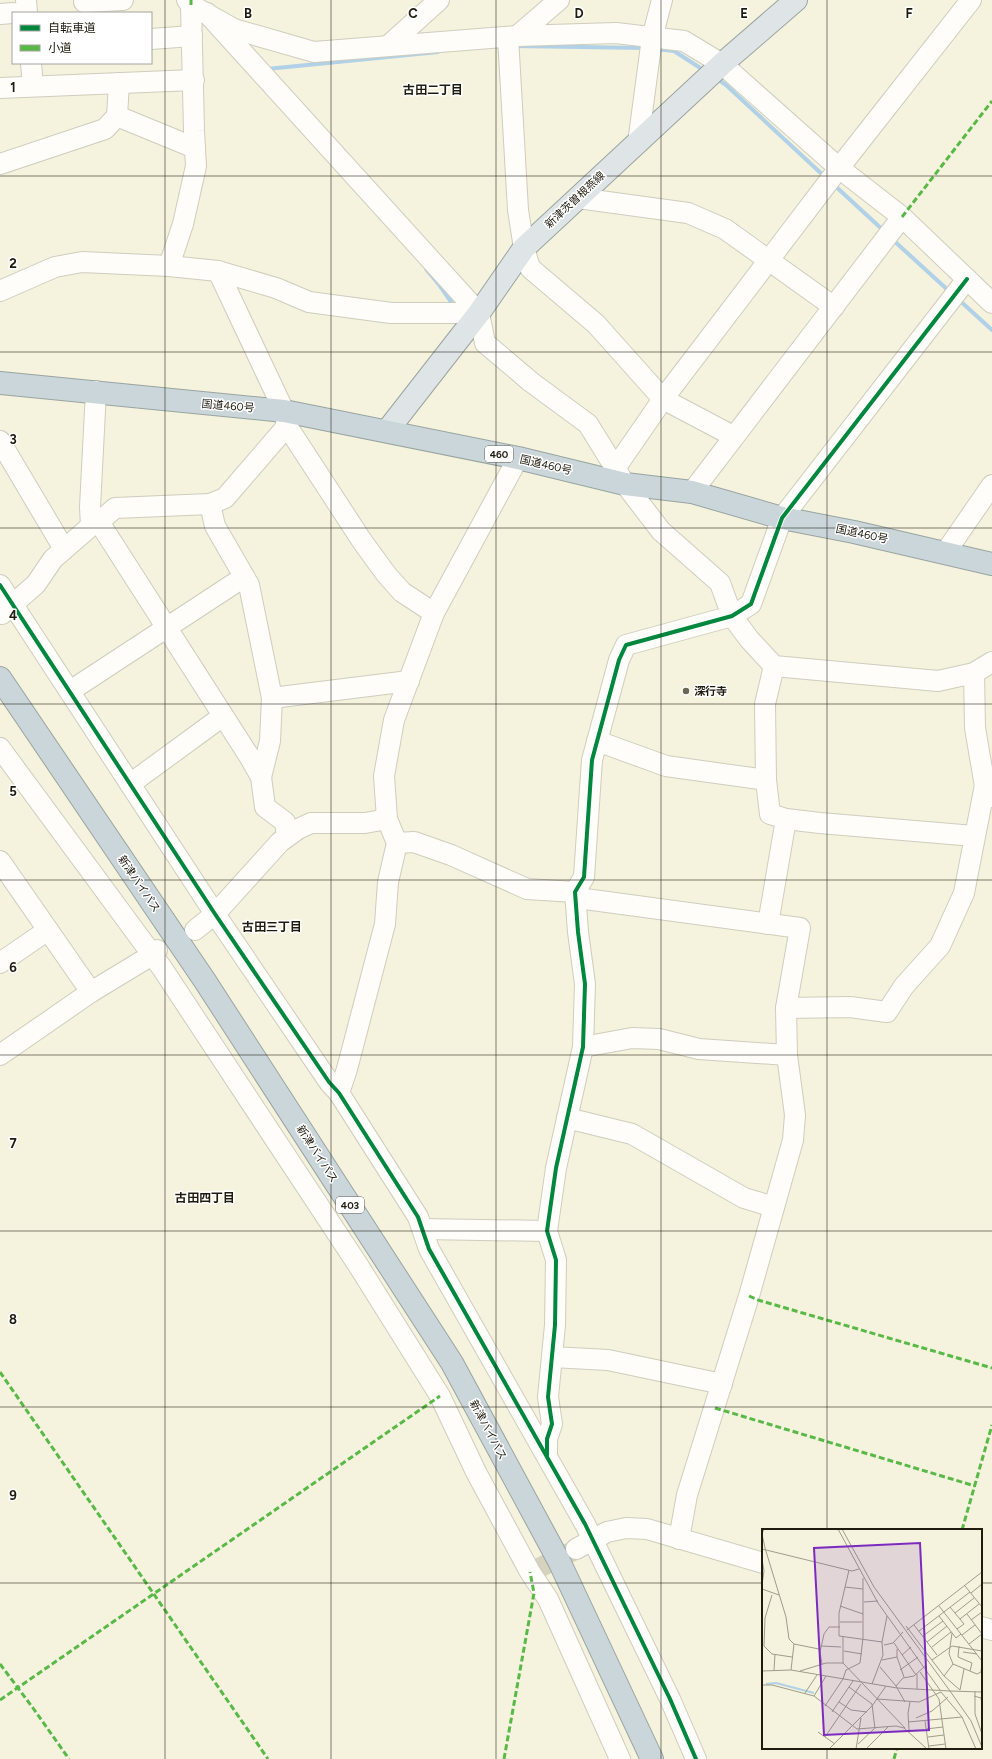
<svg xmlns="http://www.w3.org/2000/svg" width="992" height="1759" font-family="Figtree,'Noto Sans JP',sans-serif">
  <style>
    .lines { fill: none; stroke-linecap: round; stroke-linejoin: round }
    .stream { stroke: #b0d1e7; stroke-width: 4 }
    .minor-tunnel { stroke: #d5d2be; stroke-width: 20; stroke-dasharray: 20 10; stroke-linecap: butt }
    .minor-casing { stroke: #cfcdbd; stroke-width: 22 }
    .major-casing { stroke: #99a4a1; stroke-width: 24 }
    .highway-casing { stroke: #99a4a1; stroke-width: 24 }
    .minor { stroke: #fefdfa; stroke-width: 20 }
    .major { stroke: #dfe5e6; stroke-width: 22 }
    .highway { stroke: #cad6da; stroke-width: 22 }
    .quiet { stroke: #58b947; stroke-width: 3; stroke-dasharray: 6 3; stroke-linecap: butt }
    .cycleway-casing { stroke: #fff; stroke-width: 6 }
    .cycleway { stroke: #00873e; stroke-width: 4 }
    .grid { fill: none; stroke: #1f1c0f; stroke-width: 1; stroke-opacity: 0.55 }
    .poi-dot { fill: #6a6757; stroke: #fff; stroke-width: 1.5 }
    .labels { text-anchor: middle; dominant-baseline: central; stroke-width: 3; stroke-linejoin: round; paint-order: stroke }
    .shield { fill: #fff; stroke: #626057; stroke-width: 1 }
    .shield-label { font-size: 10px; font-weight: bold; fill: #1f1c0f }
    .street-label { font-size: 11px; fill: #1f1c0f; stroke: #fff }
    .poi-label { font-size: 11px; font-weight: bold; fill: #1f1c0f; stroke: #fff; text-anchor: start }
    .neighbourhood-label { font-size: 12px; font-weight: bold; fill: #1f1c0f; stroke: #fff }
    .inset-river { fill: none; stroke: #b0d1e7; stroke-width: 2 }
    .inset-road { fill: none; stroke: #9f9c8b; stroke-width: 1 }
    .view { fill: #7b2cbf; fill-opacity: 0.15; stroke: #7b2cbf; stroke-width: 2 }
    .inset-edge { fill: none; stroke: #1f1c0f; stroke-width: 2 }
    .grid-label { font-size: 13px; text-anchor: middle; font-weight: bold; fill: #1f1c0f; stroke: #fff; stroke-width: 3; stroke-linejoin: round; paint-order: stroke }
  </style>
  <rect width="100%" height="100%" fill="#f5f2dd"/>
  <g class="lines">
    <g class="stream">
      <polyline points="514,46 645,48"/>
      <polyline points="656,49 674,51 705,71"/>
      <polyline points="267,69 438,52"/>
      <polyline points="716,78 726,85 825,177"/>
      <polyline points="833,184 884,231"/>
      <polyline points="892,239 950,292"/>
      <polyline points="426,269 440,286 454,306"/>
      <polyline points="958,299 992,330"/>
    </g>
    <polyline class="minor-tunnel" points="539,1568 573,1551"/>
    <g class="minor-casing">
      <g id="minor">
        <polyline points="26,0 27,13"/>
        <polyline points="187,0 191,5 234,29 314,52 517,36 616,33 684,41 722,64 839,168 902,217 992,303"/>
        <polyline points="84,2 123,0"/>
        <polyline points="207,13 479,313 485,343 531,382 588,424 625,484 661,531 720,583 732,616 749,639 774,666 938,681 974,673 992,662"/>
        <polyline points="0,14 13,13"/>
        <polyline points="517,36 559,0"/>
        <polyline points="508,37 518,210 524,248 530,268 596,324 663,399 733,436"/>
        <polyline points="151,39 192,36"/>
        <polyline points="388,46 439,0"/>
        <polyline points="31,63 33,86"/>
        <polyline points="119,83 117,116 195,148"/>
        <polyline points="0,88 194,80"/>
        <polyline points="638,143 652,38 662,0"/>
        <polyline points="0,164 105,129 117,116"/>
        <polyline points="578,198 688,213 725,229 834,307"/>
        <polyline points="169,266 183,224 196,166 194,131 191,5"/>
        <polyline points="218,271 284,411 287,426 362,541 386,574 402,592 434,613"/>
        <polyline points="0,291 55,267 82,262 169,266 218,271 276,288 309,302 391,313 479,313"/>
        <polyline points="0,441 64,549"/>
        <polyline points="616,467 663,399 839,168 971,0"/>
        <polyline points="692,492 902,217"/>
        <polyline points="210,504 215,526 249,585 272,698 270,741 261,777"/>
        <polyline points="99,522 249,756 261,777 265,807 285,822 287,836"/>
        <polyline points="91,526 90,507 96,391"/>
        <polyline points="945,553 992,485"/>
        <polyline points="0,585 215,914 329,1082 339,1093 418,1217 429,1249 585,1524 670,1699 696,1759"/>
        <polyline points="2,614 36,584 53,559 91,526 99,522 115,508 210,504 225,498 287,426"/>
        <polyline points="774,666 765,704 766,780 770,814 786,819 820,823 974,836"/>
        <polyline points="974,673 975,728 987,798"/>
        <polyline points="70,691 244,577"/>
        <polyline points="272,698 409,681"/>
        <polyline points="597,741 666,766 766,780"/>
        <polyline points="0,748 162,968 358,1265 440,1396 476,1472 530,1572 548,1599 620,1759"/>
        <polyline points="130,784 223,716"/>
        <polyline points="397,843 414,842 451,855 527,889 575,892 585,899 800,928 786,1008 787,1055 795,1115 793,1140 749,1296 687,1495 679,1539"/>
        <polyline points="0,861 91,992"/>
        <polyline points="768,924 786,819"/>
        <polyline points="195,930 215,914 280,842 298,829 311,823 365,823 387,819"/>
        <polyline points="0,963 48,930"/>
        <polyline points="786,1008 850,1007 887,1012 904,986 940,946 964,893 985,785"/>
        <polyline points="583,1047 632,1038 659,1039 699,1049 787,1055"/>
        <polyline points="0,1055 91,992 152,955 157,950"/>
        <polyline points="339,1093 347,1069 385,924 388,882 397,843 387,819 384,776 394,720 434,613 518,458"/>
        <polyline points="567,1118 632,1134 744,1198 774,1207"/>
        <polyline points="423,1229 547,1231"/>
        <polyline points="552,1357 608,1360 722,1384"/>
        <polyline points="547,1455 547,1439 552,1424 548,1397 555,1325 556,1260 547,1231 556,1168 583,1047 585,984 578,932 575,892 584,877 592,760 619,660 626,645 732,616 751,604 782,518 967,279"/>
        <polyline points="576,1549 607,1532 626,1528 647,1529 763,1563"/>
        <polyline points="981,1627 992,1630"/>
      </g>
    </g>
    <g class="major-casing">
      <polyline id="major" points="387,431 479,313 524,248 722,64 796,0"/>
    </g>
    <g class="highway-casing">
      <g id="highway">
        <polyline points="0,383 284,411 518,458 625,484 692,492 782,518 854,532 992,564"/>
        <polyline points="0,678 205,981 452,1363 559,1561 652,1759"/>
      </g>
    </g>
    <use href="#minor" class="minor"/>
    <use href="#major" class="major"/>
    <use href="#highway" class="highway"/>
    <g class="quiet">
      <polyline points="191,5 191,0"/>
      <polyline points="902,217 992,101"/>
      <polyline points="749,1296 758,1300 992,1368"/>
      <polyline points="0,1372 268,1759"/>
      <polyline points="715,1408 975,1486"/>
      <polyline points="962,1530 992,1425"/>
      <polyline points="0,1664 33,1708 69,1759"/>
      <polyline points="0,1700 440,1396"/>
      <polyline points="504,1759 534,1593 530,1572"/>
      <polyline points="894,1759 897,1748"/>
    </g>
    <g class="cycleway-casing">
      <g id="cycleway">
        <polyline points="0,585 215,914 329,1082 339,1093 418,1217 429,1249 585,1524 670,1699 696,1759"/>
        <polyline points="547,1455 547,1439 552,1424 548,1397 555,1325 556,1260 547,1231 556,1168 583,1047 585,984 578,932 575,892 584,877 592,760 619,660 626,645 732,616 751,604 782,518 967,279"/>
      </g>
    </g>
    <use href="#cycleway" class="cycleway"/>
  </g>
  <path class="grid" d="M165,0V1759M331,0V1759M496,0V1759M661,0V1759M827,0V1530M0,176H992M0,352H992M0,528H992M0,704H992M0,880H992M0,1055H992M0,1231H992M0,1407H992M0,1583H763M981,1583H992M827,1748V1759"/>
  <circle class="poi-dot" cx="686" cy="691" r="4"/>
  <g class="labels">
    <g class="shield">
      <rect x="485" y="446" width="28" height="16" rx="3"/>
      <rect x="336" y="1197" width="28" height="16" rx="3"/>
    </g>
    <g class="shield-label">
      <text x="499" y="454">460</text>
      <text x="350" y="1205">403</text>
    </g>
    <g class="street-label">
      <text transform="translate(575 200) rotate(-43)">新津茨曽根燕線</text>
      <text transform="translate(228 406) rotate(5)">国道460号</text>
      <text transform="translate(546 465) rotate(13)">国道460号</text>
      <text transform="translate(862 534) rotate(12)">国道460号</text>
      <text transform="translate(139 884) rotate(56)">新津バイパス</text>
      <text transform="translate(317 1154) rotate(57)">新津バイパス</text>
      <text transform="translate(488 1430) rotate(62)">新津バイパス</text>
    </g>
    <g class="poi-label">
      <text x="694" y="691">深行寺</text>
    </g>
    <g class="neighbourhood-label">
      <text x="433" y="90">古田二丁目</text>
      <text x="272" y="927">古田三丁目</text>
      <text x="205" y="1198">古田四丁目</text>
    </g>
  </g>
  <g transform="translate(762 1529)">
    <rect width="220" height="220" fill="#f5f2dd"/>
    <path class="inset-river" d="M4,155L14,154L52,164"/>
    <path class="inset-road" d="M2,0L0,5L3,19L24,88L27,110L32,115L57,120L58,123M76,0L116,74L178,161M80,0L112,58L188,162L209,192L220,218M0,20L90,42L97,40M0,30L2,42L0,56M87,41L77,84V107L120,113M203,57L220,78M83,58L101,60M0,60L17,66M209,64L220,55M10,66L3,89L2,117L10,125L30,128M102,73L116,72M78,77L101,85M177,77L220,132M188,78L202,95L195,100M193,84L212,69M205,85L220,105M177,87L194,109L199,105M198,90L217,75M209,91L220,83M78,93H100M152,96L175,126M144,97L182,147L198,161L202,140M145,101L220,43M157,102L208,63M190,104L187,125L191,135M200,106L213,96M81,107V134M161,107L181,92M165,113L185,97M132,114L154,146M207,115L220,105M122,116L131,114L141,103M59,117L79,118M197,117L196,128L210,134L208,142M170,118L189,103M135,120V128L142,148M82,122L100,125M201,123L215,125M140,126L149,118M120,131L135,128M170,131L190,117L220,122M60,135L58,123L62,105L67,98H78M191,135L215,145L219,143L220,133M118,138L134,157L143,173M12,141L13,125M29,141L32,115M138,141L156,128M0,142L29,141L135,159L188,162M38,142L64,134H81L143,199M158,143L177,170L184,220M155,145V160M182,147L191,135M110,155L121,126L120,113L125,87M0,156H10L52,167L95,200L134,197L142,199L165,220M134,157L141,149L152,147L164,136M87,158L110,175L113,200M188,162L220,163M213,162V185L220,205M43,164L55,146M52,167L64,147M212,167L219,169L220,175M115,170L157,173L179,163L200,188L214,220M77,173L89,181L105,183M63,177L81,150L84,141L98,134L101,109V49M70,183L91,152M154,189L170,182L186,168M163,192L167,220M146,193L200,188M164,200L181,198M147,201L146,184L148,173M56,203L73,215M63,208L99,155M166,208L182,206M96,215L112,200M167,217L183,215M67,220L110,177L124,157M94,220L99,189M104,220L126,198"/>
    <path class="view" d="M158,14L167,201L62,206L52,19Z"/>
    <rect width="220" height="220" class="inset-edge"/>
  </g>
  <g class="grid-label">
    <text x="248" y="18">B</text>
    <text x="413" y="18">C</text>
    <text x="579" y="18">D</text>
    <text x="744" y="18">E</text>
    <text x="909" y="18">F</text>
    <text x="13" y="92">1</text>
    <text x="13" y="268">2</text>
    <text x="13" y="444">3</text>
    <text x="13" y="620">4</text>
    <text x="13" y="796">5</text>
    <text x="13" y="972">6</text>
    <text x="13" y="1148">7</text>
    <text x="13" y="1324">8</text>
    <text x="13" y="1500">9</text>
  </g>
  <rect x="12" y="12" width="140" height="52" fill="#ffffff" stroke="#a5a49f"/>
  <rect x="20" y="25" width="20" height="6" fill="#00873e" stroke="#a5a49f"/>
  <text x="48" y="32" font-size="12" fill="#1f1c0f">自転車道</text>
  <rect x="20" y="45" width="20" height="6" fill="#58b947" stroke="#a5a49f"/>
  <text x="48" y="52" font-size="12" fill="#1f1c0f">小道</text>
</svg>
